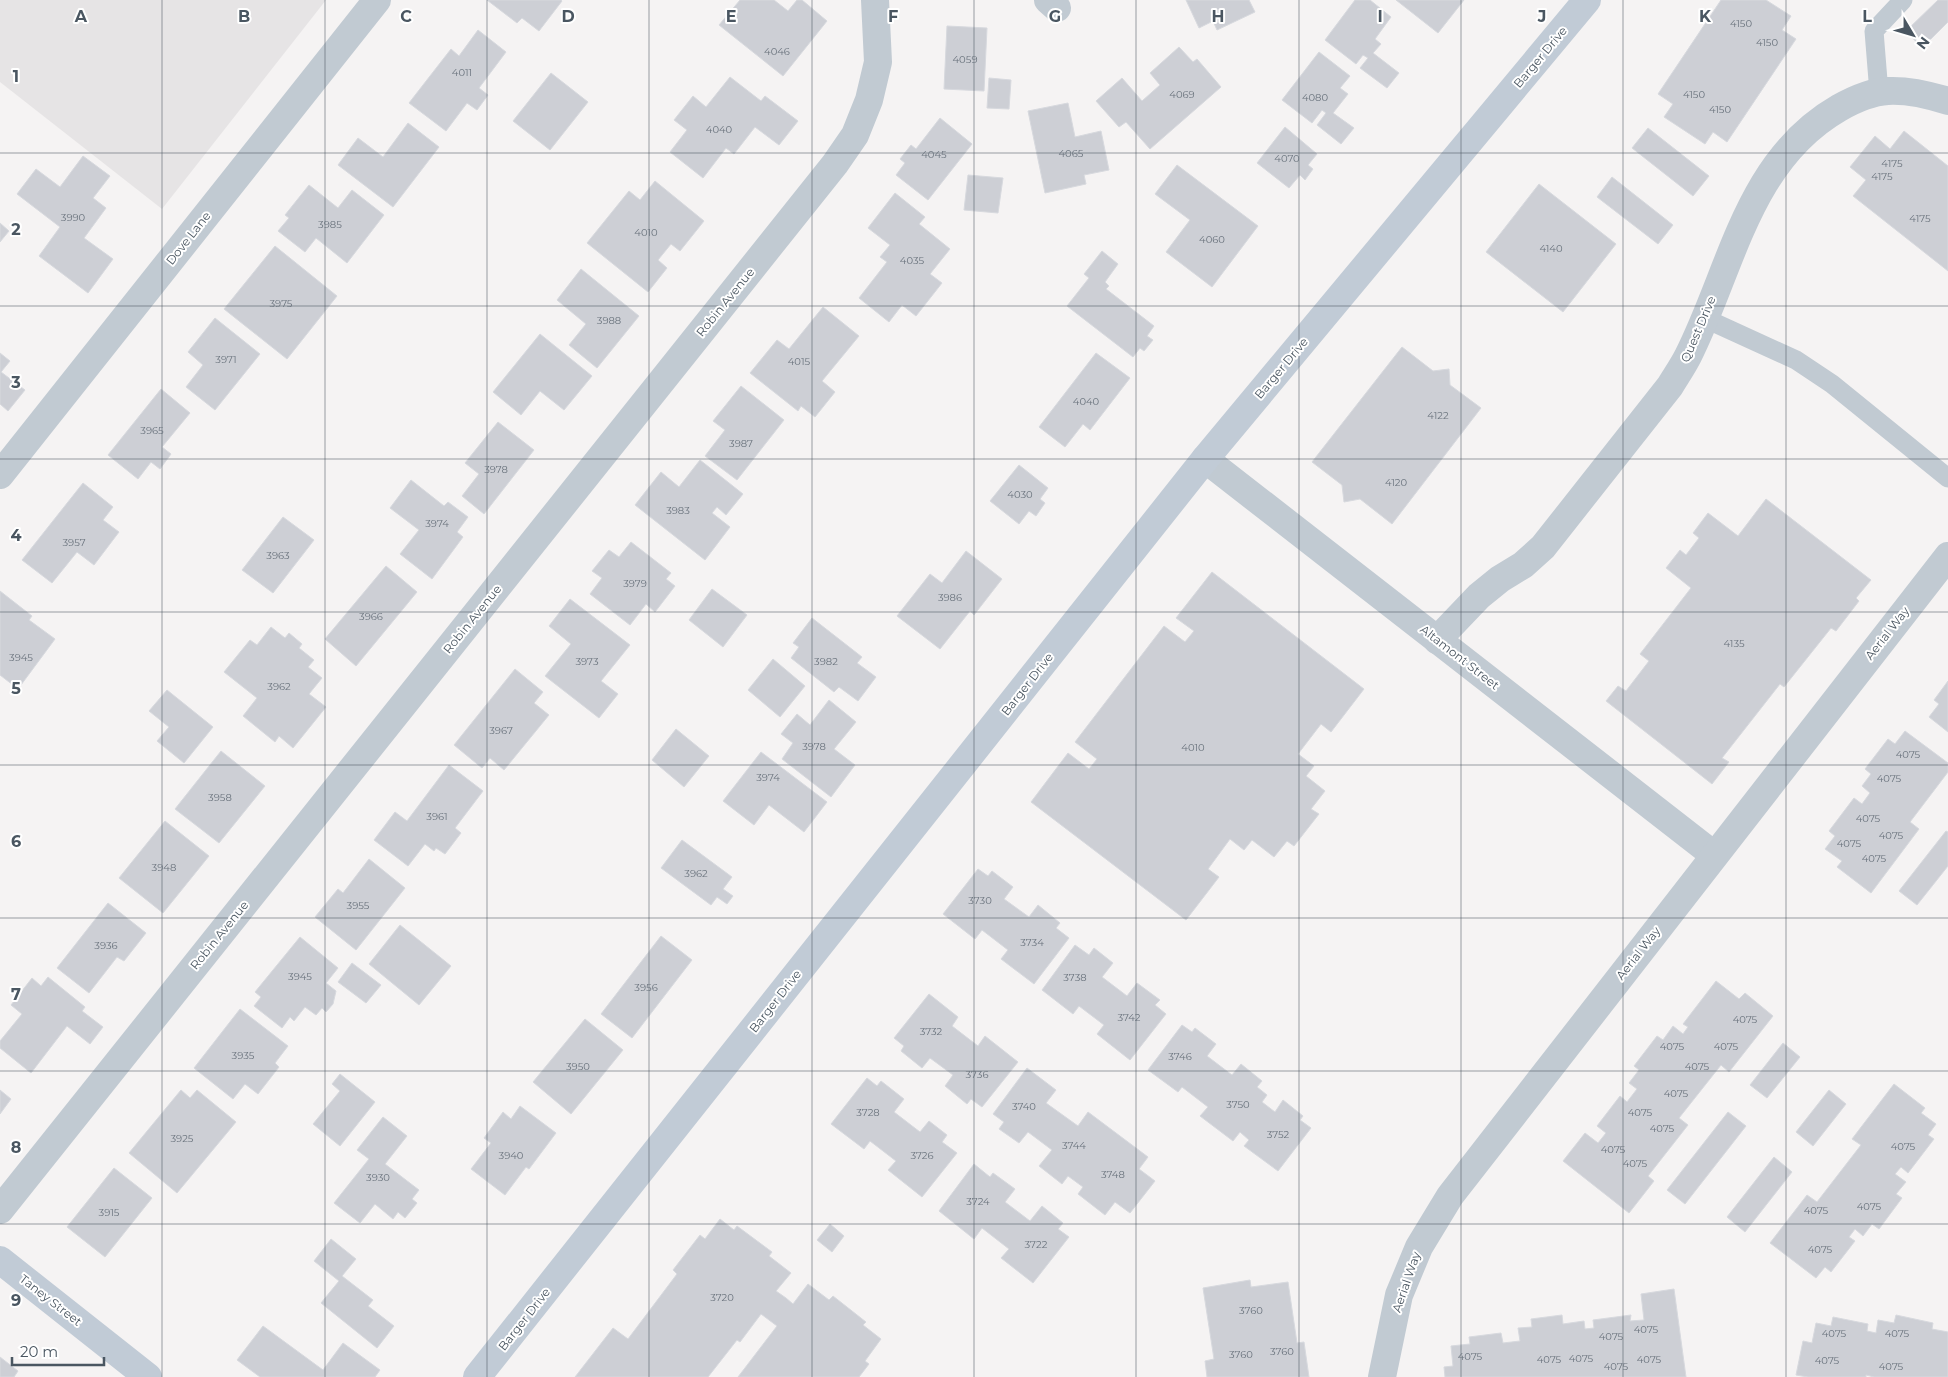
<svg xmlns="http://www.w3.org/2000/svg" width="1948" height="1377" font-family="Montserrat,sans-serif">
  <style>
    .education { fill: #e6e4e5 }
    .building { fill: #cdcfd5; stroke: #d7d9de }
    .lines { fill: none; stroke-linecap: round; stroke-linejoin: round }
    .lane { stroke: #c1cad2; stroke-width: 19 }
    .street { stroke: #c1cad2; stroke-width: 28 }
    .secondary { stroke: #c1cbd6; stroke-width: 28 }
    .grid { fill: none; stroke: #4a5661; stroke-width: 1; stroke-opacity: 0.55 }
    .labels { text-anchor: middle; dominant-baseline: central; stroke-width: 4; stroke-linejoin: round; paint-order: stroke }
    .number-label { font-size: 10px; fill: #6b747e }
    .street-label { font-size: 12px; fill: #4a5661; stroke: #fff }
    .grid-label { font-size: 16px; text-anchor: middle; font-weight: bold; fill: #4a5661; stroke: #fff; stroke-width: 4; stroke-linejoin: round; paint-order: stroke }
  </style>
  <rect width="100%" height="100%" fill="#f5f3f3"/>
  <polygon class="education" points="0,0 326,0 162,209 0,82"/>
  <g class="building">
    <polygon points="487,0 561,0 562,1 539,31 522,18 517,23"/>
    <polygon points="740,0 774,0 788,11 797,0 802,0 827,21 783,76 719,25"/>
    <polygon points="1186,0 1249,0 1255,12 1217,30 1213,21 1199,28"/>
    <polygon points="1355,0 1370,0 1391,17 1375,39 1381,44 1373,53 1399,73 1387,88 1360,68 1368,58 1363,55 1356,64 1325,40"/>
    <polygon points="1396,0 1464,0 1438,33"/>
    <polygon points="1721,0 1766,0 1791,16 1782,30 1796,39 1727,142 1713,132 1705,144 1664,117 1673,104 1658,94"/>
    <polygon points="1938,0 1948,0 1948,22 1922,48 1906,31"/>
    <polygon points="947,26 987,28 984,91 944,89"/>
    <polygon points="478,30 506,52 479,88 488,95 477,110 467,103 446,131 409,103 451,49 459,56"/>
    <polygon points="1179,47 1193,62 1197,59 1221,87 1150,149 1126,122 1119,127 1096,101 1122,78 1142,101 1160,85 1150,73"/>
    <polygon points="1319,52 1350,76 1340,88 1348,94 1333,113 1354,128 1341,144 1317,125 1326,113 1322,110 1312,123 1282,100"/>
    <polygon points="551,73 588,102 550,150 513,121"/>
    <polygon points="730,77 761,101 765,96 798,121 779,145 755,127 734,154 726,148 703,178 670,152 687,130 674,120 693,96 706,107"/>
    <polygon points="989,78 1011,80 1009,109 987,108"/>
    <polygon points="1068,103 1075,137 1101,131 1109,170 1084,175 1086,184 1045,193 1028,111"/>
    <polygon points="940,118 972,144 928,200 896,175 905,163 900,159 911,145 916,149"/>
    <polygon points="408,123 439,147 393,207 338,165 358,138 383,157"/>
    <polygon points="1285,127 1317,154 1308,165 1313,169 1305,180 1300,175 1289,188 1257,163"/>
    <polygon points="1648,128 1709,176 1693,196 1632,148"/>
    <polygon points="1904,131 1948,166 1948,271 1853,196 1866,180 1850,167 1875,136 1890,149"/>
    <polygon points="83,156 110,176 93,198 106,208 84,238 113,259 88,293 39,256 60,227 17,194 36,169 60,187"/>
    <polygon points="1177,165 1258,226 1212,287 1166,252 1190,220 1155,194"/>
    <polygon points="968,175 1003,178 998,213 964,210"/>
    <polygon points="1612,177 1673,225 1658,244 1597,197"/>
    <polygon points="655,181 704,221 680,251 671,244 658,260 667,268 648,292 587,243 629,191 640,200"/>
    <polygon points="1539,184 1616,244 1563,312 1486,252"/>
    <polygon points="309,185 338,208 352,190 384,215 347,263 316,238 305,252 278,231 289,218 285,215"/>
    <polygon points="895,193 925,217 919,224 950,249 930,274 942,283 916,316 902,305 889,322 859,298 887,262 880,257 890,245 868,228"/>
    <polygon points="0,223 9,231 0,242"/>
    <polygon points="275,246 337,296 287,359 224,309"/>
    <polygon points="1102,251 1118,264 1105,282 1109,286 1106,289 1154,326 1147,336 1153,340 1144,351 1140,348 1133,357 1067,306 1089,278 1084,274"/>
    <polygon points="581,269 639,316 597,368 569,345 586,324 557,300"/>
    <polygon points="823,307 859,336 822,381 835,392 815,417 801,406 798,411 750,373 777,340 789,349"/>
    <polygon points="215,318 260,354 215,410 186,387 203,365 188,352"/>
    <polygon points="540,334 592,376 564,410 540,391 521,415 493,392"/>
    <polygon points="1402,347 1433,371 1449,369 1450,385 1481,408 1392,524 1360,499 1344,502 1342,485 1312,462"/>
    <polygon points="0,353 10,361 1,372 25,390 8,411 0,404"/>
    <polygon points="1096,353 1130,378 1090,430 1083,424 1065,447 1039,427"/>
    <polygon points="741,386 784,420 737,480 705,456 725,430 713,421"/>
    <polygon points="161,389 190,413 162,447 171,454 160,469 151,462 138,479 108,455"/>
    <polygon points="498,422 534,450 484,514 462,496 479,474 465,463"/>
    <polygon points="700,460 743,494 726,515 717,507 712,513 730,527 705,560 635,505 661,472 679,487"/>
    <polygon points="1019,465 1048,488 1040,499 1045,503 1036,516 1029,511 1019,524 990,501"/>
    <polygon points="411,480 444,506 448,502 468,517 457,532 463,537 432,579 400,554 419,530 390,508"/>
    <polygon points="83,483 113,507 103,520 119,532 94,565 77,552 52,583 22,560"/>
    <polygon points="1766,499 1871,580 1856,598 1859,601 1836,631 1831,628 1784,687 1780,684 1722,758 1729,762 1712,784 1606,701 1618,686 1626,691 1649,661 1640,654 1691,588 1666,568 1680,550 1686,555 1699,538 1693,533 1708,513 1738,536"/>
    <polygon points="283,517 314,540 273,593 242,570"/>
    <polygon points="631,542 671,573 666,579 675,586 655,612 646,604 630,625 590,594 602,578 592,571 609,550 619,557"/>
    <polygon points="966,551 1002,579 974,615 970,611 940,649 897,616 930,574 942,583"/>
    <polygon points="386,566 417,592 356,666 325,639"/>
    <polygon points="1212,572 1364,689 1331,732 1321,724 1298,754 1314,766 1306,776 1325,791 1311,809 1319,814 1294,846 1287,841 1274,857 1252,840 1244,850 1230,839 1208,869 1219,877 1186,920 1031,802 1068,753 1089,769 1097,759 1075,742 1164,626 1185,642 1194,631 1176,618"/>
    <polygon points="712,589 747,615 723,647 689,620"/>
    <polygon points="0,591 32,616 29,620 55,639 18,689 0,675"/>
    <polygon points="570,599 630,645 601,681 618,694 599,718 545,676 571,644 549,626"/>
    <polygon points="812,618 862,657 857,663 876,677 858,701 839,687 834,692 791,658 799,647 793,643"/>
    <polygon points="271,627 285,638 289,633 302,644 299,648 314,660 308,667 322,678 309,694 326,707 293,748 279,736 275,742 243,716 257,698 224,672 250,640 257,645"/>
    <polygon points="773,659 805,686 780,717 748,690"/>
    <polygon points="515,669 543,692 534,703 549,715 504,770 490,758 482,768 454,745"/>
    <polygon points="1948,681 1948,732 1929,717 1939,704 1934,700"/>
    <polygon points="167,690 213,727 184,763 157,741 169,727 149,711"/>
    <polygon points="829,700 856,722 834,749 855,765 831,797 782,759 793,743 781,734 797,714 810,725"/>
    <polygon points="676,729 709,756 684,787 652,760"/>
    <polygon points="1905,731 1948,763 1948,772 1910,822 1919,829 1871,893 1837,867 1842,861 1825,849 1835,836 1829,831 1854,798 1862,804 1870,793 1862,786 1871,774 1865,769 1888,739 1895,744"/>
    <polygon points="221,751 265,786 219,843 175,809"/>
    <polygon points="761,752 827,802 804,832 769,805 754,825 723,801"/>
    <polygon points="449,765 483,791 455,828 461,833 445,854 436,848 434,851 425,844 408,866 374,840 395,812 407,821"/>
    <polygon points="165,821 209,856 163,913 119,878"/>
    <polygon points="1946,831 1948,832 1948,866 1917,905 1899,891"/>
    <polygon points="682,840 732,877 723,889 733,896 727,904 717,897 711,905 661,868"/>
    <polygon points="369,859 405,888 356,950 315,917 338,889 343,893"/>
    <polygon points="978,869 988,876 992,871 1013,887 1004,899 1029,917 1038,905 1060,923 1056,928 1069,938 1034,984 1001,959 1008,950 982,930 975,939 943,914"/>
    <polygon points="108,903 146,933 124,961 117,957 89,993 57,968"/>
    <polygon points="400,925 451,966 419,1005 369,964"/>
    <polygon points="661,936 692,960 632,1038 601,1014"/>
    <polygon points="300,937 338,968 326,983 336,991 333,1004 326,1012 322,1008 316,1015 305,1007 294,1021 290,1017 282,1028 254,1006 261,997 255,992"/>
    <polygon points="1075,945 1089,955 1094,948 1113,963 1102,977 1127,996 1137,983 1160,1000 1155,1005 1166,1014 1130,1060 1097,1034 1104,1025 1079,1006 1073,1014 1042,990"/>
    <polygon points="352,963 381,985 366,1003 338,982"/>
    <polygon points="48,977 85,1007 82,1011 103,1027 90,1044 67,1026 31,1073 0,1048 0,1041 22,1014 11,1005 32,978 41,986"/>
    <polygon points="1716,981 1739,999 1745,993 1773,1016 1729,1072 1721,1065 1679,1118 1688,1125 1648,1176 1654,1181 1629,1213 1563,1161 1585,1133 1598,1143 1606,1133 1597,1126 1620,1096 1627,1102 1637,1089 1629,1083 1639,1070 1634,1066 1657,1036 1663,1040 1673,1026 1683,1034 1688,1027 1683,1024"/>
    <polygon points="929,994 958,1017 952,1026 978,1046 985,1036 1018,1062 982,1107 971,1099 967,1104 945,1086 953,1075 930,1058 922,1068 901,1051 904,1046 894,1038"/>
    <polygon points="240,1009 288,1046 275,1063 279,1067 258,1094 245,1084 233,1099 194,1068"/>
    <polygon points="585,1019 623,1050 571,1114 533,1082"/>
    <polygon points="1182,1025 1192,1032 1195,1028 1216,1044 1207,1056 1232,1075 1241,1064 1262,1081 1257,1087 1267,1095 1262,1102 1275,1112 1283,1100 1303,1116 1300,1120 1311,1128 1278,1171 1244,1146 1249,1140 1240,1132 1233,1141 1200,1116 1208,1107 1182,1087 1178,1092 1148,1070"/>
    <polygon points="1783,1043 1800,1057 1767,1098 1750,1085"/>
    <polygon points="1027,1068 1056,1090 1046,1103 1078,1126 1088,1112 1148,1157 1139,1169 1155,1181 1130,1213 1115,1202 1105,1215 1078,1194 1083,1187 1068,1176 1062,1184 1039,1166 1052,1150 1028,1132 1019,1143 999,1129 1004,1122 993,1114"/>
    <polygon points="340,1074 375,1102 340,1146 313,1124 340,1091 332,1084"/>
    <polygon points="867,1078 877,1086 881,1081 904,1099 894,1112 920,1132 929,1121 947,1135 942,1142 957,1153 922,1197 888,1170 896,1161 870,1141 864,1149 831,1124"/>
    <polygon points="1894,1084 1925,1108 1921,1113 1936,1124 1928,1135 1934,1139 1908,1173 1901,1167 1895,1174 1906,1182 1896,1194 1902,1198 1879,1229 1872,1224 1863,1236 1855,1229 1849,1237 1855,1241 1831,1272 1825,1267 1816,1278 1770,1243 1807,1195 1817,1202 1861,1145 1852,1139"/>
    <polygon points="0,1090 11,1099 0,1114"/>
    <polygon points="181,1090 190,1098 197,1090 236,1122 177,1193 129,1153"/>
    <polygon points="1829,1090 1846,1104 1813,1146 1796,1132"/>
    <polygon points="520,1106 556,1133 529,1169 526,1167 505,1195 471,1169 491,1143 484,1138 503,1112 511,1119"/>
    <polygon points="1728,1112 1746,1126 1685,1204 1667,1190"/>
    <polygon points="383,1117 407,1136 385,1164 419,1190 412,1199 417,1203 405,1218 398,1212 393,1219 375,1204 360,1223 334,1203 369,1159 357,1150"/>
    <polygon points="1774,1157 1792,1172 1745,1232 1727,1217"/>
    <polygon points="974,1164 990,1177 993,1173 1015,1189 1005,1202 1030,1221 1042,1206 1063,1223 1058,1229 1069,1237 1033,1283 1001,1258 1009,1249 982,1228 974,1239 939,1211"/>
    <polygon points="114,1168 152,1198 105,1257 67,1227"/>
    <polygon points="720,1219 734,1230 737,1226 772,1252 769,1256 791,1273 776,1291 786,1298 793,1304 808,1284 829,1300 833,1296 866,1322 863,1325 881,1339 865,1361 869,1364 859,1377 738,1377 777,1326 761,1314 740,1342 737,1340 708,1377 575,1377 613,1328 628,1339 677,1274 673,1270 700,1235 705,1239"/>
    <polygon points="830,1224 844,1236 832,1252 817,1240"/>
    <polygon points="331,1239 356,1259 342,1276 373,1300 368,1306 394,1326 377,1348 321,1303 339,1281 314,1261"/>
    <polygon points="1250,1280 1251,1287 1288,1282 1297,1343 1304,1342 1309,1377 1207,1377 1205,1361 1214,1359 1203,1288"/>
    <polygon points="1674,1289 1686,1377 1445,1377 1444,1367 1453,1366 1451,1346 1470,1344 1469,1337 1501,1333 1503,1343 1520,1341 1518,1328 1532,1327 1531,1319 1562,1315 1563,1324 1584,1321 1585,1329 1594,1328 1593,1320 1631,1315 1630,1321 1644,1320 1641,1294"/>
    <polygon points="1896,1315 1933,1323 1932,1329 1948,1332 1948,1377 1874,1377 1866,1375 1866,1377 1808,1377 1796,1375 1803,1341 1812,1343 1816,1323 1831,1326 1833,1317 1868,1324 1867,1331 1876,1333 1878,1320 1894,1323"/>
    <polygon points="263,1326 323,1370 343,1343 380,1370 375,1377 260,1377 237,1360"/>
    <polygon points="0,1357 18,1371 14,1377 0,1377"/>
  </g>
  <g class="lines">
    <g class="lane">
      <polyline points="1879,93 1874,31 1903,0"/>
      <polyline points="1704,318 1796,360 1832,384 1948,478"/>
    </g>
    <g class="street">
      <polyline points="1048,0 1057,8"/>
      <polyline points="1205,459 1714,855"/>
      <polyline points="0,475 377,0"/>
      <path d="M1437,640L1479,596L1500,579L1523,565L1543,547L1670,386C1676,376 1683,366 1688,356C1732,269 1747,161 1839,108C1853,100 1871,92 1888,91C1908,90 1929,95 1948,101"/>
      <polyline points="0,1210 835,164 855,135 869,100 878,62 875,0"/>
      <polyline points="1382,1377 1399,1295 1419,1247 1450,1196 1948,556"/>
    </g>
    <g class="secondary">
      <polyline points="0,1260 148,1377"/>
      <polyline points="477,1377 1205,459 1587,0"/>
    </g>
  </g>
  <path class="grid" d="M162,0V1377M325,0V1377M487,0V1377M649,0V1377M812,0V1377M974,0V1377M1136,0V1377M1299,0V1377M1461,0V1377M1623,0V1377M1786,0V1377M0,153H1948M0,306H1948M0,459H1948M0,612H1948M0,765H1948M0,918H1948M0,1071H1948M0,1224H1948"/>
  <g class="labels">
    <g class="number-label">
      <text x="1741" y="23">4150</text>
      <text x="1767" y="42">4150</text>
      <text x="777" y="51">4046</text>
      <text x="965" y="59">4059</text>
      <text x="462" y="72">4011</text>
      <text x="1182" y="94">4069</text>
      <text x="1694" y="94">4150</text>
      <text x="1315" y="97">4080</text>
      <text x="1720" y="109">4150</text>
      <text x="719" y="129">4040</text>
      <text x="1071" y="153">4065</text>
      <text x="934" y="154">4045</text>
      <text x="1287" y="158">4070</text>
      <text x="1892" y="163">4175</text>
      <text x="1882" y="176">4175</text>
      <text x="73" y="217">3990</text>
      <text x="1920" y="218">4175</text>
      <text x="330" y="224">3985</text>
      <text x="646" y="232">4010</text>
      <text x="1212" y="239">4060</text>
      <text x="1551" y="248">4140</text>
      <text x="912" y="260">4035</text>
      <text x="281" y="303">3975</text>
      <text x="609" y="320">3988</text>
      <text x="226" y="359">3971</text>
      <text x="799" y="361">4015</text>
      <text x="1086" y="401">4040</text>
      <text x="1438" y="415">4122</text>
      <text x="152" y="430">3965</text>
      <text x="741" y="443">3987</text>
      <text x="496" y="469">3978</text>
      <text x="1396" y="482">4120</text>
      <text x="1020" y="494">4030</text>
      <text x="678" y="510">3983</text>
      <text x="437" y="523">3974</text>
      <text x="74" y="542">3957</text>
      <text x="278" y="555">3963</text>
      <text x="635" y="583">3979</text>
      <text x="950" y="597">3986</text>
      <text x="371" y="616">3966</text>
      <text x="1734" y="643">4135</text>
      <text x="21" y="657">3945</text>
      <text x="587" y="661">3973</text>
      <text x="826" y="661">3982</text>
      <text x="279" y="686">3962</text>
      <text x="501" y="730">3967</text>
      <text x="814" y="746">3978</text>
      <text x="1193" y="747">4010</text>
      <text x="1908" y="754">4075</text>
      <text x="768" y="777">3974</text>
      <text x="1889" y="778">4075</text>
      <text x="220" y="797">3958</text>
      <text x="437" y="816">3961</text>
      <text x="1868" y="818">4075</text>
      <text x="1891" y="835">4075</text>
      <text x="1849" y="843">4075</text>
      <text x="1874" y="858">4075</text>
      <text x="164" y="867">3948</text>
      <text x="696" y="873">3962</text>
      <text x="980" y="900">3730</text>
      <text x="358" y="905">3955</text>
      <text x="1032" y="942">3734</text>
      <text x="106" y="945">3936</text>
      <text x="300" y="976">3945</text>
      <text x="1075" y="977">3738</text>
      <text x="646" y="987">3956</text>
      <text x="1129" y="1017">3742</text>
      <text x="1745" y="1019">4075</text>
      <text x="931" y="1031">3732</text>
      <text x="1672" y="1046">4075</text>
      <text x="1726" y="1046">4075</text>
      <text x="243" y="1055">3935</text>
      <text x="1180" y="1056">3746</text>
      <text x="578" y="1066">3950</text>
      <text x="1697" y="1066">4075</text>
      <text x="977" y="1074">3736</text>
      <text x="1676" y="1093">4075</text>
      <text x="1238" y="1104">3750</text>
      <text x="1024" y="1106">3740</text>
      <text x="868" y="1112">3728</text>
      <text x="1640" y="1112">4075</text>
      <text x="1662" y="1128">4075</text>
      <text x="1278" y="1134">3752</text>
      <text x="182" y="1138">3925</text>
      <text x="1074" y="1145">3744</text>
      <text x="1903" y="1146">4075</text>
      <text x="1613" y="1149">4075</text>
      <text x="511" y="1155">3940</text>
      <text x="922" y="1155">3726</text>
      <text x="1635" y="1163">4075</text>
      <text x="1113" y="1174">3748</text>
      <text x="378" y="1177">3930</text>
      <text x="978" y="1201">3724</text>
      <text x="1869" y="1206">4075</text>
      <text x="1816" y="1210">4075</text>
      <text x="109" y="1212">3915</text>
      <text x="1036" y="1244">3722</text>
      <text x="1820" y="1249">4075</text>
      <text x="722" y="1297">3720</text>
      <text x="1251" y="1310">3760</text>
      <text x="1646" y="1329">4075</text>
      <text x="1834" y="1333">4075</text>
      <text x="1897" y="1333">4075</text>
      <text x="1611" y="1336">4075</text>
      <text x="1282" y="1351">3760</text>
      <text x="1241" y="1354">3760</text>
      <text x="1470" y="1356">4075</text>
      <text x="1581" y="1358">4075</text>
      <text x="1549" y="1359">4075</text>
      <text x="1649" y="1359">4075</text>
      <text x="1827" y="1360">4075</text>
      <text x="1616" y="1366">4075</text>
      <text x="1891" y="1366">4075</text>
    </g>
    <g class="street-label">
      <text transform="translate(1540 57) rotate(-50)">Barger Drive</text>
      <text transform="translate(188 238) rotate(-52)">Dove Lane</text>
      <text transform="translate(725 302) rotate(-51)">Robin Avenue</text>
      <text transform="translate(1698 329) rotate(-67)">Quest Drive</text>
      <text transform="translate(1281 368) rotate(-50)">Barger Drive</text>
      <text transform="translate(472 619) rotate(-51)">Robin Avenue</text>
      <text transform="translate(1887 633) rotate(-52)">Aerial Way</text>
      <text transform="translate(1460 657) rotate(38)">Altamont Street</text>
      <text transform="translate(1027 684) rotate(-52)">Barger Drive</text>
      <text transform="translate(219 935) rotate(-51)">Robin Avenue</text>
      <text transform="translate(1638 953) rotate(-52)">Aerial Way</text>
      <text transform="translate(775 1001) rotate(-52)">Barger Drive</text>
      <text transform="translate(1406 1282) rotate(-71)">Aerial Way</text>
      <text transform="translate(51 1300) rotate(38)">Taney Street</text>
      <text transform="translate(524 1319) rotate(-52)">Barger Drive</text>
    </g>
  </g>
  <g class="grid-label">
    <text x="81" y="22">A</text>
    <text x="244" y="22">B</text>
    <text x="406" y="22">C</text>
    <text x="568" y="22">D</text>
    <text x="731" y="22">E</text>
    <text x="893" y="22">F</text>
    <text x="1055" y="22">G</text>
    <text x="1218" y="22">H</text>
    <text x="1380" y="22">I</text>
    <text x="1542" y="22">J</text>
    <text x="1705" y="22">K</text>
    <text x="1867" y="22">L</text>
    <text x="16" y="82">1</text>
    <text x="16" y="235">2</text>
    <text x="16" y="388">3</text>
    <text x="16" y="541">4</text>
    <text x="16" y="694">5</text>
    <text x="16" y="847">6</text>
    <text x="16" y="1000">7</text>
    <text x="16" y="1153">8</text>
    <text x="16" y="1306">9</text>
  </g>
  <g transform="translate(1913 35) rotate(128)" stroke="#ffffff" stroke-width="4" paint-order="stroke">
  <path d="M0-4L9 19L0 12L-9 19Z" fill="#4a5661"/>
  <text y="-8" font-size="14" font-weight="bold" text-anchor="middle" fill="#4a5661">N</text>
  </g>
  <path d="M12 1357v8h92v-8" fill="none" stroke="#4a5661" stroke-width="2.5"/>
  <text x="20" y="1357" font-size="15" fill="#4a5661" stroke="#ffffff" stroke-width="4" paint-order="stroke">20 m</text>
</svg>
